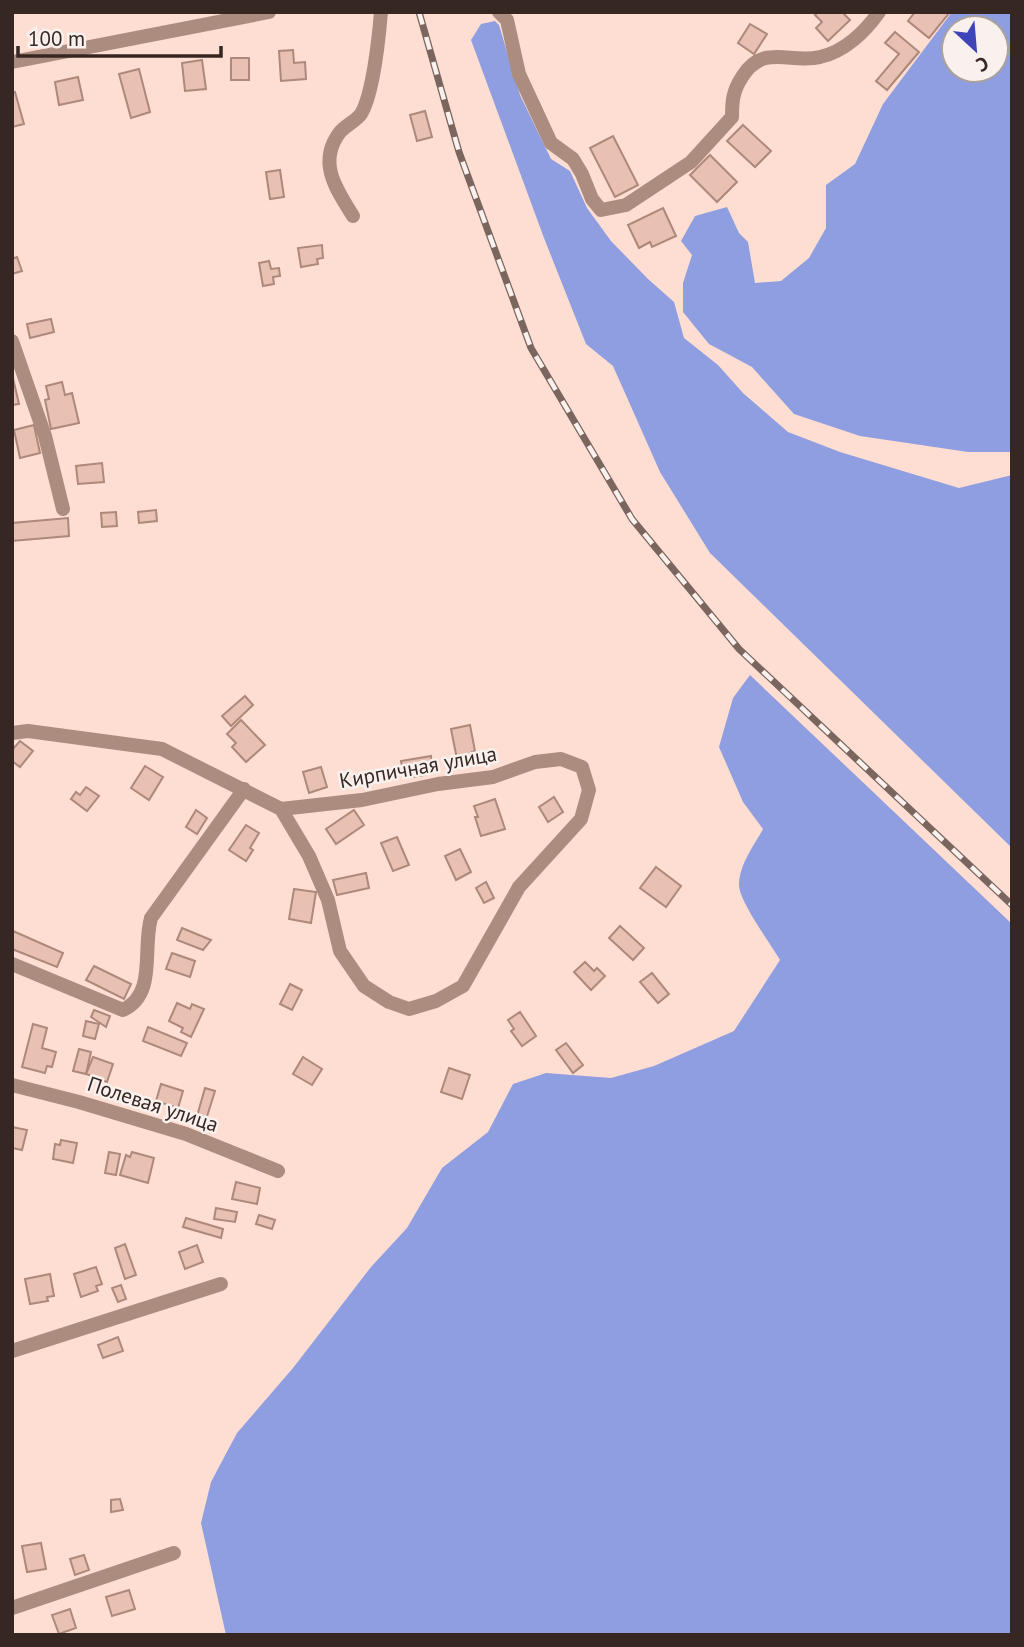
<svg xmlns="http://www.w3.org/2000/svg" width="1024" height="1647" font-family="'PT Sans',sans-serif">
  <style>
    .forest { fill: #8e9ee0; fill-rule: evenodd }
    .building { fill: #e9c1b3; stroke: #ad887b; stroke-width: 2 }
    .lines { fill: none; stroke-linecap: round; stroke-linejoin: round }
    .minor { stroke: #ad8c80; stroke-width: 14 }
    .rail-casing { stroke: #7b665f; stroke-width: 7 }
    .rail { stroke: #f9f1ee; stroke-width: 4.5; stroke-dasharray: 13; stroke-linecap: butt }
    .labels { text-anchor: middle; dominant-baseline: central; stroke-width: 5; stroke-linejoin: round; paint-order: stroke }
    .street-label { font-size: 21px; fill: #362722; stroke: #f9f1ee }
  </style>
  <rect width="100%" height="100%" fill="#feded2"/>
  <g class="forest">
    <path d="M952,12H1012V452H968L860,436L794,414L752,367L709,344L683,312V283L692,255L681,241L695,216L727,207L739,233L748,242L755,283L781,281L809,258L826,228V185L855,164L883,104ZM954,28H996V70H954Z"/>
    <polygon points="495,21 499,25 520,95 551,159 570,171 587,208 611,241 648,279 674,302 684,338 718,365 743,393 788,432 840,452 959,488 1012,475 1012,848 710,553 660,472 613,366 586,344 544,238 471,40 481,24"/>
    <path d="M750,675L1012,924V1635H226L201,1523L211,1482L237,1433L293,1368L371,1267L407,1228L442,1168L488,1132L513,1084L546,1073L611,1078L654,1066L734,1031L780,960C771,944 738,900 739,884C740,863 754,846 763,829L743,802L719,747L733,698Z"/>
  </g>
  <g class="building">
    <polygon points="818,12 842,12 850,20 828,41 816,28 822,22 815,15"/>
    <polygon points="915,12 950,12 929,38 908,21"/>
    <polygon points="750,24 767,34 754,54 738,43"/>
    <polygon points="895,32 919,52 887,90 876,81 899,54 885,43"/>
    <polygon points="293,50 294,63 305,62 306,79 281,81 279,51"/>
    <rect x="231" y="58" width="18" height="22"/>
    <polygon points="202,60 206,89 185,91 182,63"/>
    <polygon points="139,69 150,112 131,118 119,74"/>
    <polygon points="78,77 83,100 59,105 55,82"/>
    <polygon points="15,92 24,124 12,127 12,93"/>
    <polygon points="425,111 432,137 417,141 410,115"/>
    <polygon points="743,125 771,151 755,167 727,141"/>
    <polygon points="613,136 638,185 615,197 590,148"/>
    <polygon points="710,155 737,182 717,202 690,175"/>
    <polygon points="280,170 284,197 270,199 266,172"/>
    <polygon points="663,208 676,236 652,247 650,242 639,248 628,225"/>
    <polygon points="322,245 323,258 317,259 318,264 301,267 298,248"/>
    <polygon points="17,257 22,271 12,274 12,259"/>
    <polygon points="269,261 271,269 279,268 280,276 273,277 274,284 263,286 259,263"/>
    <polygon points="51,319 54,332 30,338 27,324"/>
    <polygon points="12,374 19,404 12,405"/>
    <polygon points="62,382 65,395 72,393 79,423 51,429 45,400 49,399 46,386"/>
    <polygon points="34,425 40,453 20,458 14,430"/>
    <polygon points="102,463 104,482 78,484 76,466"/>
    <polygon points="156,510 157,521 139,523 138,512"/>
    <polygon points="116,512 117,526 102,527 101,513"/>
    <polygon points="68,518 69,536 12,541 12,523"/>
    <polygon points="245,696 253,705 231,726 222,716"/>
    <polygon points="241,720 265,745 246,762 232,747 236,743 227,734"/>
    <polygon points="470,725 475,751 472,752 474,761 458,764 451,729"/>
    <polygon points="20,741 33,751 20,767 12,761 12,750"/>
    <polygon points="431,756 432,767 424,769 425,775 412,777 411,772 403,773 401,761"/>
    <polygon points="145,766 163,777 149,800 131,788"/>
    <polygon points="321,767 327,787 309,793 303,772"/>
    <polygon points="86,787 99,796 87,811 71,799 76,792 80,795"/>
    <polygon points="554,797 563,812 548,822 539,807"/>
    <polygon points="495,799 505,829 481,836 475,817 478,817 474,806"/>
    <polygon points="196,810 207,818 197,834 186,827"/>
    <polygon points="354,810 364,825 336,844 326,829"/>
    <polygon points="246,825 259,833 250,848 253,850 246,861 229,850"/>
    <polygon points="397,837 409,865 393,871 381,843"/>
    <polygon points="460,849 471,872 456,880 445,856"/>
    <polygon points="656,867 681,886 666,907 640,888"/>
    <polygon points="366,873 369,888 337,895 333,880"/>
    <polygon points="486,882 494,898 484,903 476,888"/>
    <polygon points="294,889 316,892 311,923 289,919"/>
    <polygon points="620,926 644,948 633,960 609,938"/>
    <polygon points="182,928 211,940 203,950 177,940"/>
    <polygon points="13,931 63,953 57,967 12,949"/>
    <polygon points="172,953 195,961 190,977 166,969"/>
    <polygon points="585,962 594,971 597,968 605,976 591,990 574,972"/>
    <polygon points="94,966 131,984 124,999 86,980"/>
    <polygon points="652,973 669,994 658,1003 640,982"/>
    <polygon points="290,984 302,990 292,1010 280,1004"/>
    <polygon points="177,1003 190,1009 192,1004 204,1009 191,1037 181,1032 183,1028 169,1021"/>
    <polygon points="94,1010 110,1016 106,1027 91,1017"/>
    <polygon points="520,1012 536,1036 522,1046 511,1031 514,1029 508,1020"/>
    <polygon points="86,1021 99,1024 95,1039 83,1036"/>
    <polygon points="33,1024 47,1028 42,1048 56,1052 52,1067 47,1066 45,1073 22,1067"/>
    <polygon points="148,1027 187,1043 181,1056 143,1041"/>
    <polygon points="566,1043 583,1065 573,1073 556,1050"/>
    <polygon points="79,1049 91,1052 86,1074 73,1071"/>
    <polygon points="93,1057 113,1064 107,1082 86,1074"/>
    <polygon points="303,1057 322,1069 312,1085 293,1074"/>
    <polygon points="449,1068 470,1075 462,1099 441,1092"/>
    <polygon points="161,1084 183,1091 178,1108 156,1101"/>
    <polygon points="205,1088 215,1091 204,1126 195,1123"/>
    <polygon points="12,1127 27,1130 22,1150 12,1148"/>
    <polygon points="61,1140 77,1143 73,1163 53,1159 55,1144 60,1145"/>
    <polygon points="109,1152 120,1154 116,1175 105,1173"/>
    <polygon points="132,1152 154,1158 148,1183 120,1175 126,1155 130,1157"/>
    <polygon points="236,1182 260,1188 257,1204 232,1199"/>
    <polygon points="216,1208 237,1212 235,1222 214,1219"/>
    <polygon points="259,1215 275,1220 272,1229 256,1224"/>
    <polygon points="186,1218 223,1229 221,1238 183,1227"/>
    <polygon points="125,1244 136,1275 125,1279 115,1248"/>
    <polygon points="197,1245 203,1262 185,1269 179,1252"/>
    <polygon points="96,1267 102,1284 96,1286 98,1291 81,1297 74,1274"/>
    <polygon points="50,1274 54,1296 47,1297 48,1301 30,1304 25,1279"/>
    <polygon points="121,1285 126,1299 118,1302 112,1288"/>
    <polygon points="118,1337 123,1351 103,1358 98,1345"/>
    <polygon points="120,1499 123,1510 111,1512 111,1500"/>
    <polygon points="41,1543 46,1569 27,1572 22,1546"/>
    <polygon points="84,1555 89,1570 75,1575 70,1559"/>
    <polygon points="129,1590 135,1609 112,1616 106,1597"/>
    <polygon points="70,1609 76,1628 59,1634 52,1615"/>
  </g>
  <g class="lines">
    <g class="minor">
      <path d="M499,12L507,20L519,74L551,143L573,159L582,174L592,199L601,210L626,205L691,162L732,117C732,100 733,91 742,77C763,43 790,64 820,57C844,52 865,32 879,12"/>
      <polyline points="12,62 269,12"/>
      <path d="M353,216C336,189 317,162 340,132C346,125 356,121 361,114C373,94 379,36 381,12"/>
      <polyline points="12,341 45,436 63,509"/>
      <polyline points="12,733 28,731 162,749 281,809 309,856 328,900 340,951 364,986 389,1002 409,1009 436,1001 463,986 519,887 581,819 589,790 582,767 561,759 535,762 493,777 438,784 362,800 281,809"/>
      <path d="M12,964L123,1010C157,994 142,950 151,918L244,789"/>
      <polyline points="12,1085 79,1102 186,1134 278,1171"/>
      <polyline points="12,1351 221,1284"/>
      <polyline points="12,1608 174,1553"/>
    </g>
    <g class="rail-casing">
      <polyline id="rail" points="419,12 459,152 531,348 632,519 739,649 1012,905"/>
    </g>
    <use href="#rail" class="rail"/>
  </g>
  <g class="labels">
    <g class="street-label">
      <text transform="translate(418 767) rotate(-10)">Кирпичная улица</text>
      <text transform="translate(153 1104) rotate(18)">Полевая улица</text>
    </g>
  </g>
  <rect width="1024" height="1647" fill="none" stroke="#362722" stroke-width="28"/>
  <g transform="translate(975 49) rotate(154)"><circle r="33" fill="#f9f1ee" stroke="#aba09c" stroke-width="2"/>
  <path d="M0-5L12 26L0 18L-12 26Z" fill="#3d45b9"/>
  <text y="-10" font-size="19" font-weight="bold" text-anchor="middle" fill="#362722">С</text>
  </g>
  <path d="M18 46v10h203v-10" fill="none" stroke="#362722" stroke-width="3.5"/>
  <text x="28" y="46" font-size="21" fill="#362722" stroke="#f9f1ee" stroke-width="5" paint-order="stroke">100 m</text>
</svg>
